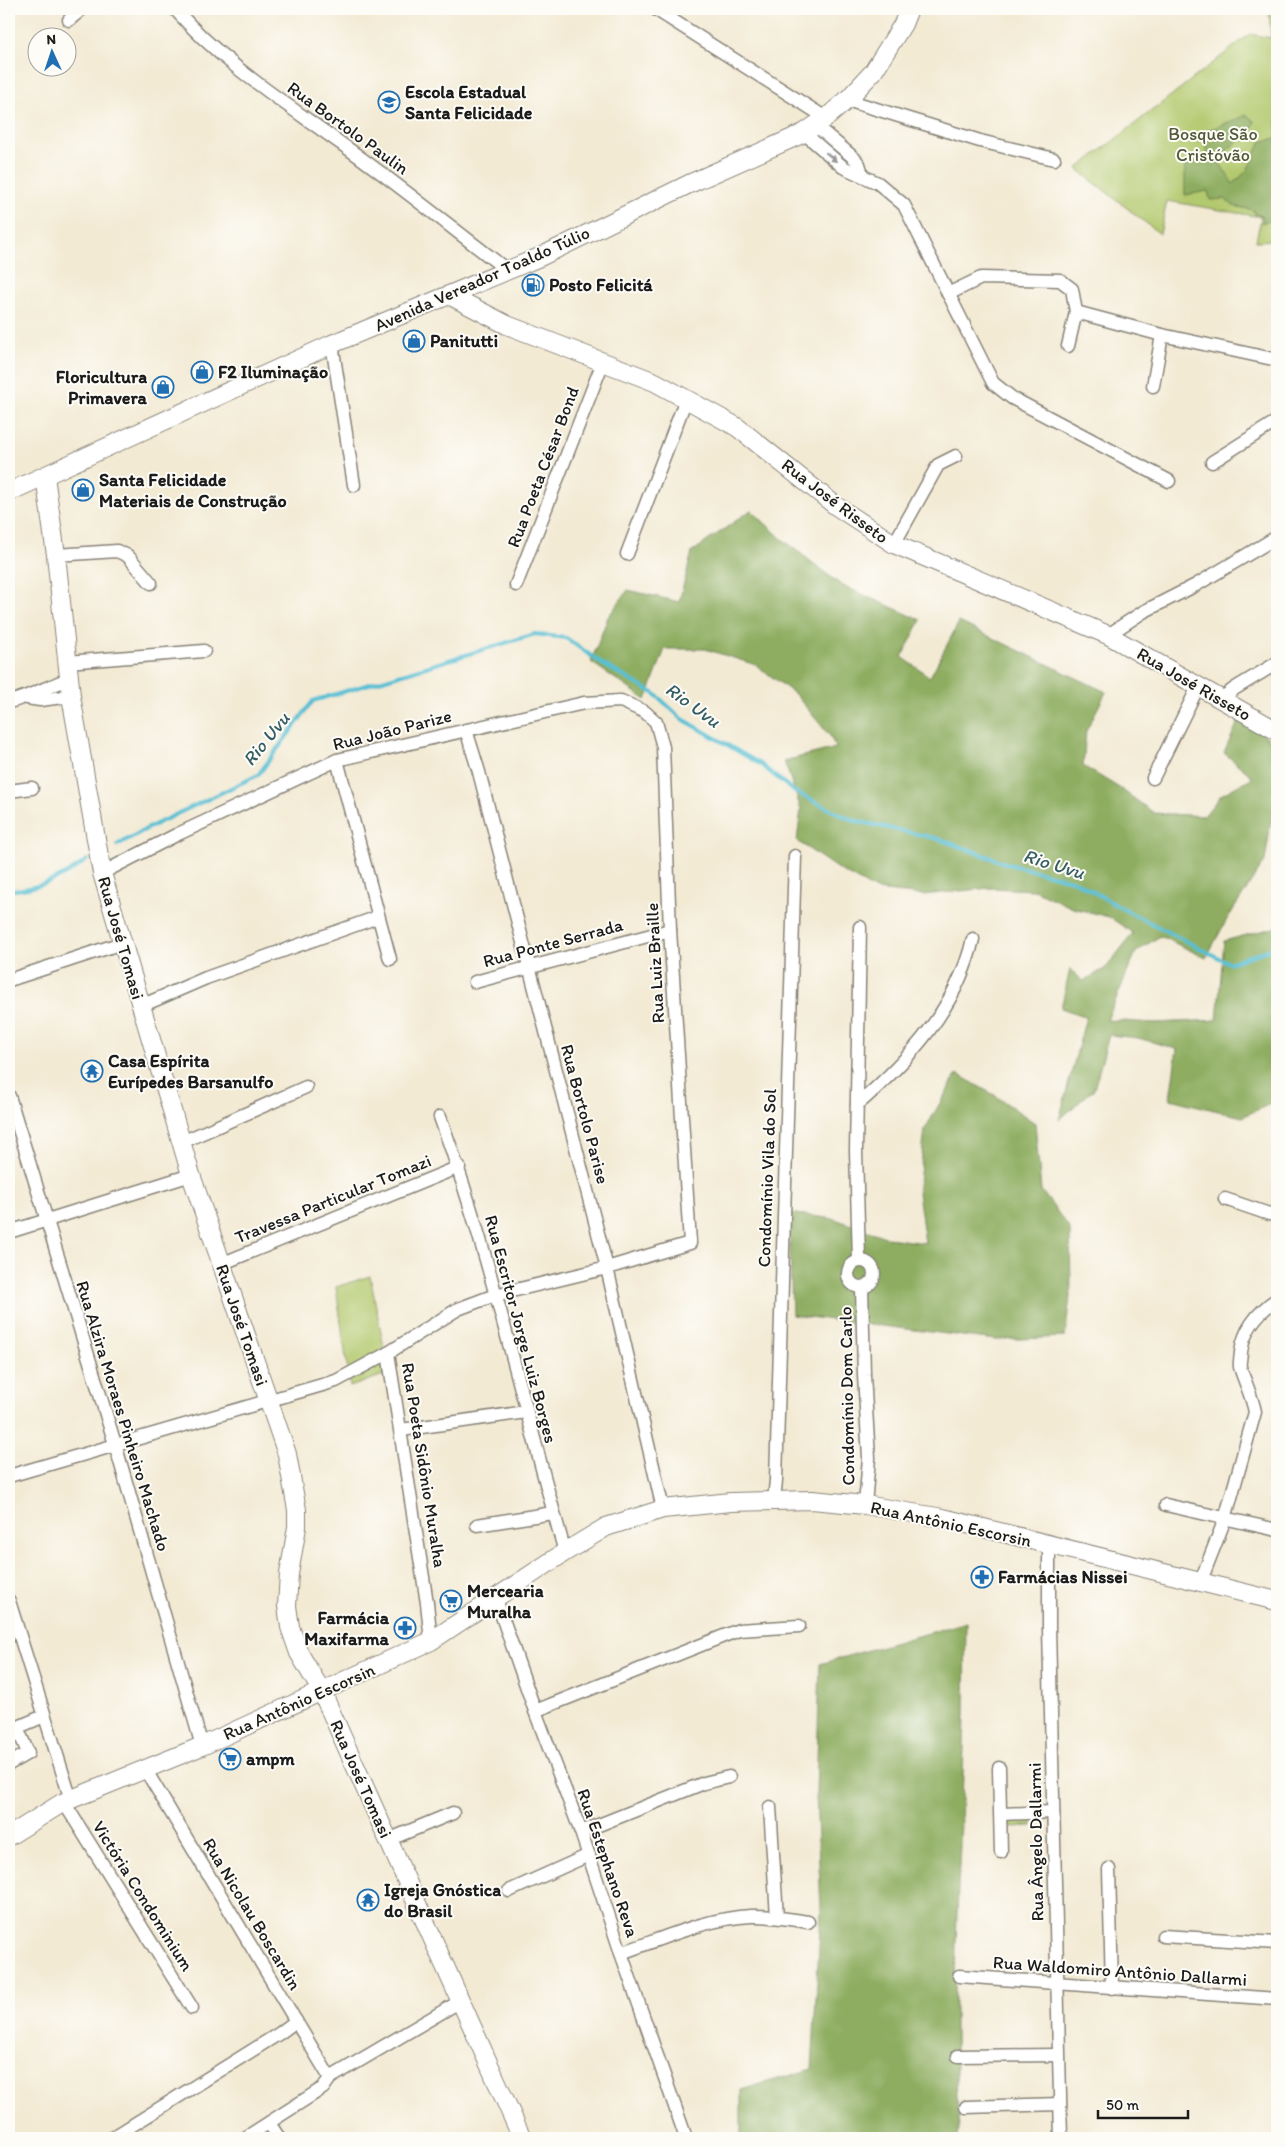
<svg xmlns="http://www.w3.org/2000/svg" width="1286" height="2147" font-family="Itim,sans-serif">
  <style>
    .green { fill: #b3c96e; stroke: #687245 }
    .forest { fill: #8ead61; stroke: #55643e }
    .lines { fill: none; stroke-linecap: round; stroke-linejoin: round }
    .stream { stroke: #57bfd4; stroke-width: 4 }
    .street-casing { stroke: #888378; stroke-width: 15 }
    .secondary-casing { stroke: #888378; stroke-width: 20 }
    .street { stroke: #fff; stroke-width: 12 }
    .secondary { stroke: #fff; stroke-width: 18 }
    .oneway { fill: #999 }
    .labels { text-anchor: middle; dominant-baseline: central; stroke-width: 4; stroke-linejoin: round; paint-order: stroke }
    .poi-label { font-size: 18px; font-weight: bold; fill: #1c1c1c; stroke: #fdfcf7; text-anchor: start }
    .street-label { font-size: 18px; fill: #1c1c1c; stroke: #fdfcf7 }
    .park-label { font-size: 18px; fill: #515939; stroke: #fdfcf7 }
    .water-label { font-size: 19px; font-style: italic; fill: #345d66; stroke: #fdfcf7 }
  </style>
  <rect width="100%" height="100%" fill="#fdfcf7"/>
  <filter id="ink" filterUnits="userSpaceOnUse"><feTurbulence type="fractalNoise" baseFrequency=".02" numOctaves="2"/><feDisplacementMap in="SourceGraphic" scale="10" xChannelSelector="R" yChannelSelector="G"/><feConvolveMatrix kernelMatrix="1 2 1 2 8 2 1 2 1" color-interpolation-filters="sRGB"/></filter>
  <filter id="wash" filterUnits="userSpaceOnUse"><feTurbulence type="fractalNoise" baseFrequency=".0096" numOctaves="4" result="noise"/><feDisplacementMap in="SourceGraphic" scale="20" xChannelSelector="R" yChannelSelector="G"/><feGaussianBlur stdDeviation="1.12" result="paint"/><feColorMatrix in="noise" values="0 0 0 0 0 0 0 0 0 0 0 0 0 0 0 0 0 1.4 0 .05"/><feComposite in="paint" operator="in"/></filter>
  <g filter="url(#wash)">
    <rect width="100%" height="100%" fill="#f3ead4"/>
    <g class="green">
      <polygon points="1269,9 1277,9 1277,240 1256,241 1261,217 1167,201 1160,234 1077,169 1250,34 1271,38"/>
      <polygon points="370,1276 389,1373 350,1387 336,1287"/>
      <polygon points="1006,1813 1028,1818 1032,1821 1032,1826 1006,1827"/>
    </g>
    <g class="forest">
      <polygon points="1247,115 1255,122 1252,129 1217,159 1233,184 1247,171 1261,142 1277,138 1277,222 1271,219 1262,223 1263,216 1255,214 1253,210 1234,206 1225,199 1210,200 1208,191 1185,195 1185,165 1206,159 1208,130"/>
      <polygon points="751,510 781,538 841,585 921,620 902,657 930,677 959,622 1106,692 1086,731 1083,766 1121,789 1154,813 1204,816 1221,795 1253,777 1224,753 1240,718 1277,744 1277,801 1272,815 1265,861 1226,921 1206,958 1160,936 1136,952 1107,1020 1154,1023 1217,1020 1224,941 1277,927 1277,1104 1268,1105 1242,1117 1170,1099 1177,1049 1138,1038 1109,1035 1094,1089 1059,1120 1086,1017 1061,1008 1070,969 1083,981 1106,968 1133,933 1109,917 1073,908 1034,890 989,888 923,895 876,890 838,869 797,841 801,809 784,761 836,748 830,736 795,694 756,665 705,649 665,649 646,700 591,662 608,617 628,590 679,602 692,552"/>
      <polygon points="957,1074 996,1096 1035,1123 1041,1190 1070,1229 1071,1288 1065,1337 996,1340 792,1315 789,1213 835,1219 888,1238 925,1243 918,1192 925,1129"/>
      <path d="M966,1622C965,1663 966,1705 964,1746C960,1874 949,2001 959,2129L958,2138H741V2090L812,2069L821,1911L816,1794L820,1664Z"/>
    </g>
    <g class="lines">
      <g class="stream">
        <polyline points="117,845 150,827 258,775 313,701 535,634 566,638 604,665 655,694 681,718 760,764 795,792 852,820 939,839 1008,864 1075,881 1121,908 1229,963 1277,947"/>
        <path d="M9,890C38,890 64,877 87,860"/>
      </g>
    </g>
  </g>
  <g filter="url(#ink)">
    <g class="lines">
      <g class="street-casing">
        <g id="street">
          <path d="M175,9C223,64 284,102 343,145C399,185 452,228 507,270"/>
          <polyline points="655,9 826,118"/>
          <polyline points="69,20 82,9"/>
          <polyline points="847,100 980,141 1054,159"/>
          <polyline points="815,125 854,158 859,164 862,174"/>
          <polyline points="804,133 843,167 878,183 904,205 993,383 1012,398 1169,481"/>
          <polyline points="948,294 981,278 1060,280 1072,289 1076,312 1068,346"/>
          <polyline points="1076,312 1162,335 1277,360"/>
          <polyline points="332,344 354,485"/>
          <polyline points="1153,386 1162,335"/>
          <polyline points="1212,462 1277,421"/>
          <polyline points="894,544 938,465 956,456"/>
          <polyline points="627,554 686,399"/>
          <polyline points="56,555 117,551 128,556 151,583"/>
          <polyline points="516,585 603,362"/>
          <polyline points="1108,635 1143,612 1196,585 1277,537"/>
          <polyline points="67,662 204,651"/>
          <polyline points="27,698 40,700 71,696"/>
          <polyline points="1221,699 1234,689 1277,663"/>
          <path d="M9,702C30,697 48,686 69,679"/>
          <polyline points="466,730 479,772 607,1268 663,1509"/>
          <polyline points="337,760 390,959"/>
          <polyline points="1153,778 1198,687"/>
          <polyline points="9,791 32,788"/>
          <polyline points="9,980 122,943"/>
          <polyline points="475,982 670,930"/>
          <polyline points="141,1006 206,978 378,917"/>
          <polyline points="9,1096 115,1444 202,1746"/>
          <path d="M857,1105C909,1060 957,1008 973,939"/>
          <path d="M440,1117C492,1259 523,1407 565,1552"/>
          <polyline points="182,1142 306,1087"/>
          <polyline points="1225,1199 1269,1214 1277,1212"/>
          <polyline points="9,1232 191,1175"/>
          <polyline points="859,1260 856,1151 860,927"/>
          <circle cx="861" cy="1274" r="13"/>
          <polyline points="221,1264 459,1167"/>
          <polyline points="862,1287 864,1375 869,1458 865,1505"/>
          <polyline points="388,1353 427,1603 431,1641"/>
          <polyline points="401,1430 526,1412"/>
          <polyline points="9,1476 336,1381 388,1353 458,1309 495,1295 607,1268 690,1243 670,930 663,747 656,722 645,712 621,701 584,703 337,760 176,835 102,873"/>
          <polyline points="774,1501 776,1480 795,856"/>
          <polyline points="1166,1505 1277,1530"/>
          <polyline points="477,1525 553,1513"/>
          <polyline points="1049,1545 1049,1628 1061,2138"/>
          <path d="M1200,1583L1225,1519L1255,1412C1252,1396 1245,1383 1240,1367C1239,1363 1241,1357 1241,1352C1244,1328 1258,1312 1277,1299"/>
          <polyline points="496,1599 535,1711 581,1832 621,1953 686,2138"/>
          <polyline points="9,1601 71,1800"/>
          <polyline points="535,1711 739,1630 799,1626"/>
          <polyline points="9,1731 44,1716"/>
          <polyline points="9,1764 28,1753 17,1727"/>
          <polyline points="999,1768 1001,1852"/>
          <polyline points="145,1769 330,2078"/>
          <polyline points="62,1803 70,1812 192,2008"/>
          <polyline points="770,1807 777,1917"/>
          <polyline points="1001,1814 1053,1812"/>
          <polyline points="581,1832 704,1783 729,1777"/>
          <polyline points="388,1840 453,1813"/>
          <polyline points="1109,1869 1112,1988"/>
          <polyline points="509,1891 589,1855"/>
          <polyline points="1163,1936 1277,1943"/>
          <path d="M621,1953C662,1939 706,1918 751,1916C770,1915 789,1919 808,1922"/>
          <polyline points="959,1976 1277,1999"/>
          <polyline points="958,2056 1058,2055"/>
          <polyline points="966,2107 1060,2104"/>
          <polyline points="269,2123 279,2138"/>
          <polyline points="112,2138 280,2033 296,2021"/>
          <polyline points="245,2138 323,2088 330,2078 459,2002"/>
        </g>
      </g>
      <g class="secondary-casing">
        <g id="secondary">
          <polyline points="449,295 507,325 655,382 737,427 836,506 894,544 1108,635 1277,731"/>
          <polyline points="45,476 56,555 71,696 102,873 191,1175 287,1454 297,1510 297,1527 289,1574 287,1606 290,1627 299,1653 322,1692 522,2138"/>
          <polyline points="9,492 332,344 542,256 689,184 804,133 826,118 847,100 873,72 903,24 909,9"/>
          <polyline points="9,1836 62,1803 202,1746 431,1641 565,1552 606,1527 663,1509 731,1502 812,1500 865,1505 943,1518 1277,1601"/>
        </g>
      </g>
      <use href="#street" class="street"/>
      <use href="#secondary" class="secondary"/>
    </g>
    <defs><path id="oneway-solid" d="M-6-.8H1V-3.2L6.5 0L1 3.2V.8H-6Z" transform="scale(1.25)"/></defs>
    <use class="oneway" href="#oneway-solid" transform="translate(831 157) rotate(40)"/>
  </g>
  <defs>
    <g id="school-ring" transform="scale(1.125)"><circle r="9.5" fill="#fdfcf7" stroke="#1f6fb2" stroke-width="1.5"/><path d="M0-5L7-2L0 1L-7-2ZM-4 1L0 2.5L4 1V4Q0 6-4 4Z" fill="#1f6fb2"/></g>
    <g id="fuel-ring" transform="scale(1.125)"><circle r="9.5" fill="#fdfcf7" stroke="#1f6fb2" stroke-width="1.5"/><path d="M-5.5-6h7V0h2V4h1.3V-2.5L3-4.5l.8-.8L6-3V5H2.5V1h-1V6h-7ZM-4.2-4.7v3.2H.2V-4.7Z" fill="#1f6fb2"/></g>
    <g id="shop-ring" transform="scale(1.125)"><circle r="9.5" fill="#fdfcf7" stroke="#1f6fb2" stroke-width="1.5"/><path d="M-5-2.5h2.3a2.7 3.5 0 0 1 5.4 0H5L5.5 6h-11ZM-1.5-2.5h3a1.5 2.3 0 0 0-3 0Z" fill="#1f6fb2"/></g>
    <g id="temple-ring" transform="scale(1.125)"><circle r="9.5" fill="#fdfcf7" stroke="#1f6fb2" stroke-width="1.5"/><path d="M0-6L5-2H3V0L6.5 2.5H4V6H1.5V3h-3V6H-4V2.5H-6.5L-3 0V-2H-5Z" fill="#1f6fb2"/></g>
    <g id="pharmacy-ring" transform="scale(1.125)"><circle r="9.5" fill="#fdfcf7" stroke="#1f6fb2" stroke-width="1.5"/><path d="M-2-6h4v4h4v4h-4v4h-4v-4h-4v-4h4Z" fill="#1f6fb2"/></g>
    <g id="supermarket-ring" transform="scale(1.125)"><circle r="9.5" fill="#fdfcf7" stroke="#1f6fb2" stroke-width="1.5"/><path d="M-6-5.5h2.5l.6 2H6L4.5 2H-2.5L-4.4-4H-6ZM-1.5 3.2a1.3 1.3 0 1 0 .1 0ZM3 3.2a1.3 1.3 0 1 0 .1 0Z" fill="#1f6fb2"/></g>
  </defs>
  <g fill-rule="evenodd">
    <use href="#school-ring" x="389" y="102"/>
    <use href="#fuel-ring" x="533" y="285"/>
    <use href="#shop-ring" x="414" y="341"/>
    <use href="#shop-ring" x="202" y="372"/>
    <use href="#shop-ring" x="163" y="387"/>
    <use href="#shop-ring" x="83" y="490"/>
    <use href="#temple-ring" x="92" y="1071"/>
    <use href="#pharmacy-ring" x="982" y="1577"/>
    <use href="#supermarket-ring" x="451" y="1601"/>
    <use href="#pharmacy-ring" x="405" y="1628"/>
    <use href="#supermarket-ring" x="230" y="1759"/>
    <use href="#temple-ring" x="368" y="1900"/>
  </g>
  <g class="labels">
    <g class="poi-label">
      <text x="405" y="92">Escola Estadual<tspan x="405" dy="21">Santa Felicidade</tspan></text>
      <text x="549" y="285">Posto Felicitá</text>
      <text x="430" y="341">Panitutti</text>
      <text x="218" y="372">F2 Iluminação</text>
      <text x="147" y="377" text-anchor="end">Floricultura<tspan x="147" dy="21">Primavera</tspan></text>
      <text x="99" y="480">Santa Felicidade<tspan x="99" dy="21">Materiais de Construção</tspan></text>
      <text x="108" y="1061">Casa Espírita<tspan x="108" dy="21">Eurípedes Barsanulfo</tspan></text>
      <text x="998" y="1577">Farmácias Nissei</text>
      <text x="467" y="1591">Mercearia<tspan x="467" dy="21">Muralha</tspan></text>
      <text x="389" y="1618" text-anchor="end">Farmácia<tspan x="389" dy="21">Maxifarma</tspan></text>
      <text x="246" y="1759">ampm</text>
      <text x="384" y="1890">Igreja Gnóstica<tspan x="384" dy="21">do Brasil</tspan></text>
    </g>
    <g class="street-label">
      <text transform="translate(348 128) rotate(36)">Rua Bortolo Paulin</text>
      <text transform="translate(482 279) rotate(-24)">Avenida Vereador Toaldo Túlio</text>
      <text transform="translate(543 467) rotate(-69)">Rua Poeta César Bond</text>
      <text transform="translate(835 501) rotate(37)">Rua José Risseto</text>
      <text transform="translate(1194 684) rotate(30)">Rua José Risseto</text>
      <text transform="translate(392 730) rotate(-14)">Rua João Parize</text>
      <text transform="translate(121 938) rotate(74)">Rua José Tomasi</text>
      <text transform="translate(553 943) rotate(-15)">Rua Ponte Serrada</text>
      <text transform="translate(655 963) rotate(-93)">Rua Luiz Braille</text>
      <text transform="translate(585 1114) rotate(75)">Rua Bortolo Parise</text>
      <text transform="translate(767 1178) rotate(-88)">Condomínio Vila do Sol</text>
      <text transform="translate(333 1199) rotate(-22)">Travessa Particular Tomazi</text>
      <text transform="translate(242 1325) rotate(71)">Rua José Tomasi</text>
      <text transform="translate(521 1329) rotate(75)">Rua Escritor Jorge Luiz Borges</text>
      <text transform="translate(847 1396) rotate(-91)">Condomínio Dom Carlo</text>
      <text transform="translate(123 1416) rotate(73)">Rua Alzira Moraes Pinheiro Machado</text>
      <text transform="translate(424 1465) rotate(81)">Rua Poeta Sidônio Muralha</text>
      <text transform="translate(951 1524) rotate(12)">Rua Antônio Escorsin</text>
      <text transform="translate(299 1702) rotate(-24)">Rua Antônio Escorsin</text>
      <text transform="translate(361 1779) rotate(66)">Rua José Tomasi</text>
      <text transform="translate(1036 1842) rotate(-91)">Rua Ângelo Dallarmi</text>
      <text transform="translate(608 1863) rotate(71)">Rua Estephano Reva</text>
      <text transform="translate(143 1896) rotate(58)">Victória Condominium</text>
      <text transform="translate(252 1914) rotate(59)">Rua Nicolau Boscardin</text>
      <text transform="translate(1120 1971) rotate(4)">Rua Waldomiro Antônio Dallarmi</text>
    </g>
    <g class="park-label">
      <text x="1213" y="134">Bosque São<tspan x="1213" dy="21">Cristóvão</tspan></text>
    </g>
    <g class="water-label">
      <text transform="translate(693 705) rotate(36)">Rio Uvu</text>
      <text transform="translate(266 739) rotate(-51)">Rio Uvu</text>
      <text transform="translate(1054 864) rotate(17)">Rio Uvu</text>
    </g>
  </g>
  <rect width="1286" height="2147" fill="none" stroke="#fdfcf7" stroke-width="30"/>
  <g transform="translate(52 52) rotate(357)"><circle r="24" fill="#fdfcf7" stroke="#a3a29f"/>
  <path d="M0-4L9 19L0 12L-9 19Z" fill="#1f6fb2"/>
  <text y="-8" font-size="14" font-weight="bold" text-anchor="middle" fill="#1c1c1c">N</text>
  </g>
  <path d="M1098 2110v8h90v-8" fill="none" stroke="#1c1c1c" stroke-width="2.5"/>
  <text x="1106" y="2110" font-size="15" fill="#1c1c1c" stroke="#fdfcf7" stroke-width="4" paint-order="stroke">50 m</text>
</svg>
